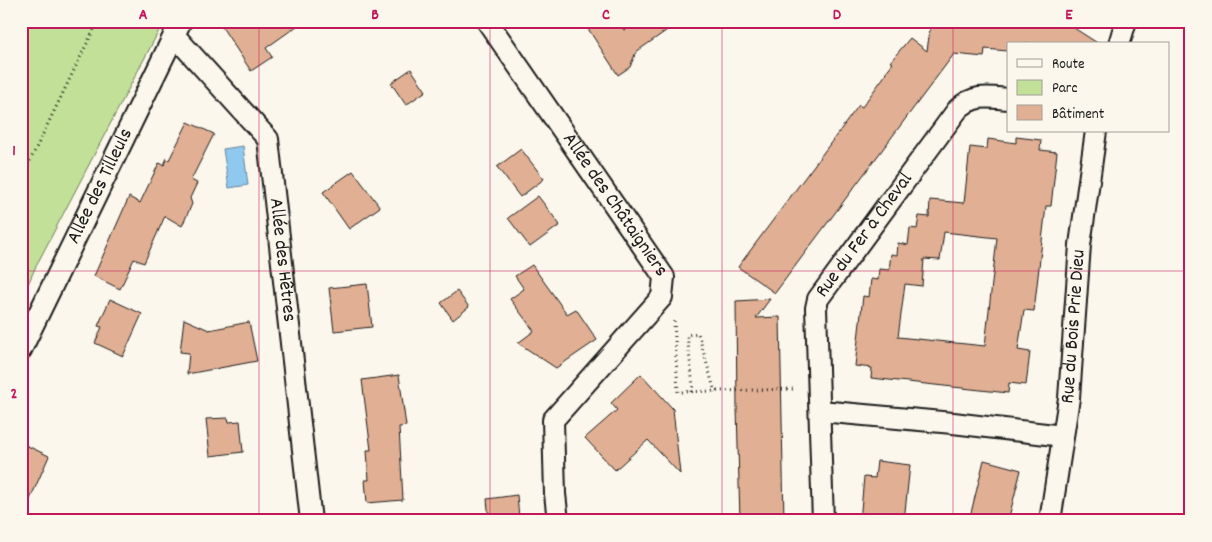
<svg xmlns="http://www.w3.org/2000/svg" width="1212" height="542" font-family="Dekko,sans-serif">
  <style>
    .green { fill: #c2e098; stroke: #6f7e5a }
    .water { fill: #90c9ef; stroke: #62849b }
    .building { fill: #e1af93; stroke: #1c1c1c; fill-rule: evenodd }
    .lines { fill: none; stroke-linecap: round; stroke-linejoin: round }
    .street-casing { stroke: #1c1c1c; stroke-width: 24 }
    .path { stroke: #1c1c1c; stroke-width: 3; stroke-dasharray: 1 4; stroke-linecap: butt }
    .street { stroke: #fbf7ec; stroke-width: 20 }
    .grid { fill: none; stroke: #c2185b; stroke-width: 1; stroke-opacity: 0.55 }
    .labels { text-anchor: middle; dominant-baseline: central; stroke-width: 4; stroke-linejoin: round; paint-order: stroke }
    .street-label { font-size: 20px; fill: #1c1c1c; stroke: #fbf7ec }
    .neatline { fill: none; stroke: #c2185b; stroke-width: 2 }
    .grid-label { font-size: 16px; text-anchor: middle; font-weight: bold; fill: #c2185b }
  </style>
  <rect width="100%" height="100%" fill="#fbf7ec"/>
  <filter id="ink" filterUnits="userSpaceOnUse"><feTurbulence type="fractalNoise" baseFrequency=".02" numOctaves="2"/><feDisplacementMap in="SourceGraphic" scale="10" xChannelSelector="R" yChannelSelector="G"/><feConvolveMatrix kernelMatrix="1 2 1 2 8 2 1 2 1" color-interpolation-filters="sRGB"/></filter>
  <g filter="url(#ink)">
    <polygon class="green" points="21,21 164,21 36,266 21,300"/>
    <polygon class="water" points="243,146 248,185 229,188 223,149"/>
    <g class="building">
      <polygon points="218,21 304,21 266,48 272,57 251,71"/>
      <polygon points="583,21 618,21 624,30 637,21 680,21 636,52 630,67 618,75"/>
      <polygon points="931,21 1063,21 1099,44 1008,44 1008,51 985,49 984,57 954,54 775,293 738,267 859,105 862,107 886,74 885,73 893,63 890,62 910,38 927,51"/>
      <polygon points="411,69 426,91 406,105 391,83"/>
      <polygon points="188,122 214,134 191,180 197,183 190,198 192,204 182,226 165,216 144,263 134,259 120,289 94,276 129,197 140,203 159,163 164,165 167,158 169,160"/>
      <path d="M1016,137L1041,140L1040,150L1057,152L1051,206H1046L1034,311L1024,310L1018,350L1030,352L1026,385L1009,383L1008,393L871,378L872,368L855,366L863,296L869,297L871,279L878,280L879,269L889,270L891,254L897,255L898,243L908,245L910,228L917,229L919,216L929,217L930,200L964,203L970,147L987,149L988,139L1016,143ZM944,232L997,238L985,346L898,337L905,284L922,286L924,259L940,260Z"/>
      <polygon points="521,149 544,179 520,197 497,167"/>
      <polygon points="353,171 380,207 349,229 323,192"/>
      <polygon points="538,196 560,225 530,247 508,218"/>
      <polygon points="532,265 567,314 576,309 597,340 556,368 518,343 534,331 510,299 524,289 515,276"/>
      <polygon points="367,284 372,327 334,331 329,288"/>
      <polygon points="457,291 469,307 453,320 441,303"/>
      <polygon points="110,299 142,314 123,356 95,343 102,327 98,326"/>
      <polygon points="770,299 756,318 780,317 784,521 740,521 737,408 736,301"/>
      <polygon points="184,319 209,330 249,322 257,361 187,374 189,353 180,352"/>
      <polygon points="641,374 673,409 680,474 648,440 615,470 585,438 617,410 611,403"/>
      <polygon points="399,375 406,426 399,427 403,500 367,503 365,480 369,480 367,450 371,450 362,380"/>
      <polygon points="228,418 229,422 240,421 243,452 210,456 206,419"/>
      <polygon points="21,443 49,456 21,520"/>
      <polygon points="984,460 1021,470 1008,521 969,521"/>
      <polygon points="877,461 910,465 904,521 860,521 864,477 875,478"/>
      <polygon points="517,495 519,518 489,520 487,499"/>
    </g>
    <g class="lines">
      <g class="street-casing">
        <g id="street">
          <path id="s1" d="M487,21L664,277L662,297L553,420L555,494L558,521"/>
          <path id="s2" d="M174,35L268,139L311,521"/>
          <polyline points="1119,44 1126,21"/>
          <path id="s3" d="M21,350L181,21"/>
          <polyline points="820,411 953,423 1063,436"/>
          <path id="s4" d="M823,521L816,308L818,299L958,109C974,94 988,97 1008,99"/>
          <path id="s5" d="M1050,521L1069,398L1080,245L1096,131"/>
        </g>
      </g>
      <g class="path">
        <polyline points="21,179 98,21"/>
        <polyline points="674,321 678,392 796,389"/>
        <polyline points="691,392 693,386 687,335 698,333 715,392"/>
      </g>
      <use href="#street" class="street"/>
    </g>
  </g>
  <path class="grid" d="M259,21V521M490,21V521M722,21V521M953,21V521M21,271H1191"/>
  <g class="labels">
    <g class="street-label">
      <text stroke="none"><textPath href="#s3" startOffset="182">Allée des Tilleuls</textPath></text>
      <text stroke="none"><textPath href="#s1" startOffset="224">Allée des Châtaigniers</textPath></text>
      <text stroke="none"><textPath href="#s4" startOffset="301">Rue du Fer à Cheval</textPath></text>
      <text stroke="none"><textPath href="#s2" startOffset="262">Allée des Hêtres</textPath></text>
      <text stroke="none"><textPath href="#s5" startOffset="196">Rue du Bois Prie Dieu</textPath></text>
    </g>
  </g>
  <rect width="1212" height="542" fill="none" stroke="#fbf7ec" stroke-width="55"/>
  <rect x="1007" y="42" width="162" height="90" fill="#fbf7ec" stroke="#a29f99"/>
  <rect x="1017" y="59" width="25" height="8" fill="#fbf7ec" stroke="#a29f99"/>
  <text x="1052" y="68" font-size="15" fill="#1c1c1c">Route</text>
  <rect x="1017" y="80" width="25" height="15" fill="#c2e098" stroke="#a29f99"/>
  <text x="1052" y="92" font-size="15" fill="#1c1c1c">Parc</text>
  <rect x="1017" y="105" width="25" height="15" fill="#e1af93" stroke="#a29f99"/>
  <text x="1052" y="118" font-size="15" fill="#1c1c1c">Bâtiment</text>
  <rect x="28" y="28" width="1156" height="486" class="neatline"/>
  <g class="grid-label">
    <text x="143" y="19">A</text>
    <text x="375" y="19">B</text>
    <text x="606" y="19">C</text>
    <text x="837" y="19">D</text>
    <text x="1069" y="19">E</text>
    <text x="14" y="155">1</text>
    <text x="14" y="398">2</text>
  </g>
</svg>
